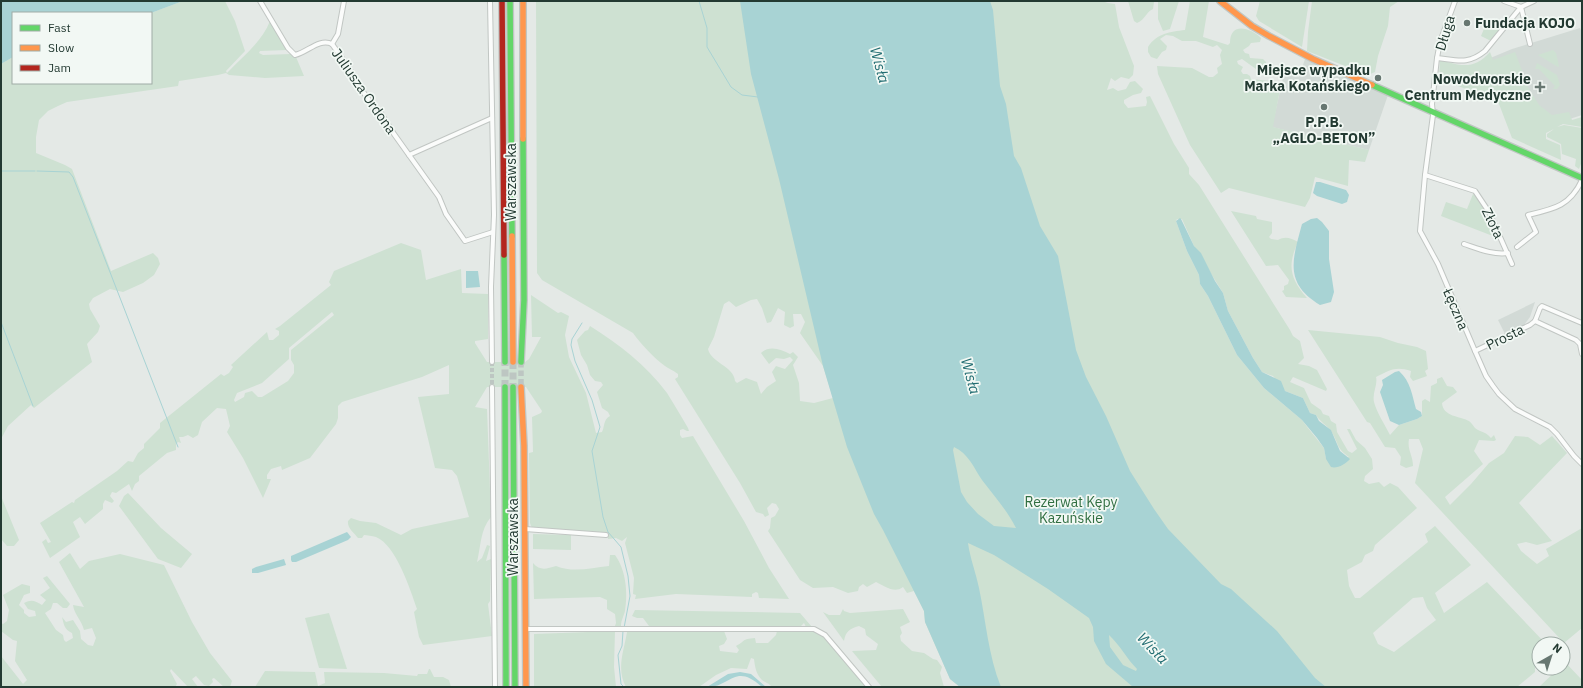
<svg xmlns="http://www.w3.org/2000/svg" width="1583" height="688" font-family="'IBM Plex Sans',sans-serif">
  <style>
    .built { fill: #d2dad6 }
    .green { fill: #cee1d2; fill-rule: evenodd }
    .water { fill: #a8d3d4; fill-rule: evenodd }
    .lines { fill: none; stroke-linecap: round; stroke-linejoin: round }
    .stream { stroke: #a8d3d4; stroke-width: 1 }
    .street-tunnel { stroke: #bdc6c2; stroke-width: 4; stroke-dasharray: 4 2; stroke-linecap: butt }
    .secondary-tunnel { stroke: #bdc6c2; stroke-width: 5.5; stroke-dasharray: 5.5 3; stroke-linecap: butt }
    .highway-tunnel { stroke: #bdc6c2; stroke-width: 7; stroke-dasharray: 7 3.5; stroke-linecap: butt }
    .street-casing { stroke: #c1c6c3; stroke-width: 6 }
    .fast-casing { stroke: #c0c6c3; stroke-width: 8 }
    .slow-casing { stroke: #c0c6c3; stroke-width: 8 }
    .jam-casing { stroke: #c0c6c3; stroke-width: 8 }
    .street { stroke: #fbfcfb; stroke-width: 4 }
    .fast { stroke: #63d668; stroke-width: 5.5 }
    .slow { stroke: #ff974d; stroke-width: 5.5 }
    .jam { stroke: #b3261e; stroke-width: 5.5 }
    .poi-dot { fill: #677771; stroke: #f2f8f4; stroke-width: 1.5 }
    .labels { text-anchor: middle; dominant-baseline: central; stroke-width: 3.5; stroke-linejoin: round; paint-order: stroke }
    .poi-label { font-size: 14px; font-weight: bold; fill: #233a32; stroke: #f2f8f4; text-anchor: end }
    .street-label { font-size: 14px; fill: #233a32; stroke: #f2f8f4 }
    .park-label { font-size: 14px; fill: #306e41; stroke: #f2f8f4 }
    .water-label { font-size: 15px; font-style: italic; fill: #226d72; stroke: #f2f8f4 }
  </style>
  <rect width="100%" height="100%" fill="#e4e9e6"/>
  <g class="built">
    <polygon points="1580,28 1582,33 1582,115 1514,137 1488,59 1512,49"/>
    <polygon points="1305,59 1388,95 1369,150 1272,127 1284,73 1299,77"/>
    <polygon points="1535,302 1530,317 1524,325 1505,334 1498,320"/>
  </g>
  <g class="green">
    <path d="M183,1H225L235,21L245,51L226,71L227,73C242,57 262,42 270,21L287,50L260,51L259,53L263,55L291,54L296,57L304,76L265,78L229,75L226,73L218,75L179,81L178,86L67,102L58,106L48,111L39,120L36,137V153L65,165L72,169L111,271L153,253L158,258L160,264L154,275L143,283L123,292L110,289L93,298L89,304L90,309L100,326L98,332L87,344L92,362L34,408L31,405L8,426L1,439V64L13,57V83H151V13Z"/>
    <path d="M536,1H1102L1108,3L1115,4L1119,27L1134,66L1133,75L1129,79L1121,77L1115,81L1111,78L1107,90L1113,88L1118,91L1126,89L1130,82L1135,81L1143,89L1141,93L1133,95L1124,100V103L1128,108L1146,106L1147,102L1146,97L1150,96L1174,144L1189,168V174L1199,185L1290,330L1293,336L1300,341L1304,358L1298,364L1309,366L1317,370L1327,389L1326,391L1293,377L1290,382L1304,388L1311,403L1321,410L1323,414L1329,416L1331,421L1336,424L1337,432L1348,451L1352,453L1357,449L1347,429H1350L1356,440L1365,448L1372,459L1373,469L1365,476L1364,481L1369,484L1379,482L1384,487L1390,483L1398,487L1417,508L1375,545L1373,551L1365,555L1362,562L1347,570L1349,586L1355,598H1360L1428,542L1425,534L1435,526L1471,565L1435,593L1444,613L1487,582L1546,644H1539V664L1535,667V672L1517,687H960L950,679L925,622L924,611L914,591L907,593L903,587C894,594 885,586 876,582L867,587L863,584L859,587L858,591L848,593L833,587L813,588L800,580L768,531L770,528L771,518L775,516L779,509L776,504L772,503L767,508L769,515L765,517L763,514L756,512L740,483L675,379L678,377V374C673,370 669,369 665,366C654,358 640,343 633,333L542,280L537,273ZM1177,219H1182L1194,246L1223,293L1228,311L1253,358L1262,372L1273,376L1285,391L1303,398L1310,413L1316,415C1320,422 1327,425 1331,431C1339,443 1335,447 1349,457L1326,459L1324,448L1308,428L1302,420L1264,388L1237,355L1208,296L1200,284L1199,275L1187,251L1176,221ZM757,299L762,308L767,323L771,322L778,308L785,312L784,325L790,328L794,326L793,314H801L805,322L800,333L823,366L833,398L814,403L800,401L799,383L793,365L798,357L793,352L790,354C781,349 769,345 761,353L769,364L776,358L784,359L790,357L793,360L785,369L776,366L772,372L776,381L767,387L761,394L757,382L746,378L737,383L735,381C734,366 711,363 708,349L714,337L724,304L729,301L736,307L751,300ZM1423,597L1427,608L1436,620L1394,652L1378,644L1373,633L1413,598Z"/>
    <path d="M1128,1H1156L1154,2L1153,9C1145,13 1146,19 1137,23L1134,21Z"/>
    <polygon points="1158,1 1179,1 1170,29 1163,31 1158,19"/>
    <path d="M1190,1H1209L1203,37L1228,45L1230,43C1230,21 1251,28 1261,38L1260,42L1251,43L1249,46L1243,50L1245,53L1249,54L1250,58L1263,59L1266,62V67L1256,69L1242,59L1237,61L1238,64L1243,67L1241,71L1243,74H1247L1250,76L1251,79L1278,82L1281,84L1273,127L1369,150L1365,162L1349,160L1348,186L1315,177L1310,198L1305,207L1229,188L1221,193L1190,145L1158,74L1157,66L1192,68L1209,77H1213L1218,73L1217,68L1222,64L1220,55L1222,50L1217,45L1213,47L1196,41H1182L1173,36L1166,35L1160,39L1167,46L1166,50L1162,52L1157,59L1151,57L1148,52V47C1157,33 1170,32 1185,30Z"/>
    <polygon points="1260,1 1309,1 1302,47 1259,21 1256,16"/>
    <polygon points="1312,1 1399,1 1390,7 1388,26 1378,56 1375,72 1368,75 1307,51 1308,32"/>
    <polygon points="1486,24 1500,30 1491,41 1481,36"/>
    <polygon points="1553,50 1556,53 1559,66 1558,67 1538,55"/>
    <path d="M1490,52L1493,60L1515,52L1523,73L1521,76L1539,105L1552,115L1569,112L1572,120L1582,117V127L1563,124L1557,127L1564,125L1582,128V161L1579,169L1575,166L1576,159L1562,154L1561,144L1547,137V134L1554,129L1546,133V139L1560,145L1561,160L1512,138L1499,104L1466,89L1439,79L1440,60C1461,66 1474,70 1490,52Z"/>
    <polygon points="1537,63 1557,75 1560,85 1557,89 1553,89 1555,86 1539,69 1535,69"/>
    <path d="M1473,194C1486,203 1491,223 1498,238L1441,216L1446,202L1467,209Z"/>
    <path d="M1231,211L1256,216L1257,219L1272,222V233L1269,237L1271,239L1278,240C1285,236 1291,238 1298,242C1287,266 1290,278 1307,298L1286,297L1282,291L1284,290V286L1288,284L1289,280L1278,265L1266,266Z"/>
    <path d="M401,243L421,250L426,280L461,269L462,293L488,294V339L475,341V343L487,362H525L529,359L541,337H532L531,295L558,313L561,312L569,316L565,335L569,357L586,393L596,433L602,432C605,426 603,420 610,416L608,412L602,408L597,392L603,385L601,382L595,381L590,375L587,365L581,355L577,340L585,331L588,330L590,326C619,344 646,365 667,393C674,404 681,416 688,428L689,431H687L683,429L680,430V435L682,438L693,436L744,521L769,568L789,599L759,598L758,593L756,592L752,594V597L676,594L635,599L636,595L633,594L634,578L625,543L627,537L622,541L616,538L608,539V534L534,529L531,526L530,523L529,453L533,452L532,417L541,413L542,411L526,387H487L475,407L487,409L491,517C480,530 481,546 477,562L482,558L487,545L490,546L486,561L491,559L490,601L488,604L492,636L423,645L419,637L414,612L417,609C410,589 396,545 376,537C372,536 367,535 364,535L362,538H358C354,533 347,528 348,521L351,518L360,521L376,523L401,535L412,529L469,517L457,476L452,470L435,468L418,397L449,394V365L422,377L342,402L338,406V418L336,424L310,458L282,470L281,466L271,469L267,475V479H271L263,498L243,458L227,432L230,426L226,409L217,408L202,422L198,435L193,438L188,435L183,437H179L181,443L178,442L176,444V450L167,453L139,476V481L135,484L132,491L129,484L116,493L112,492L110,496L114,501L112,503L105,500L103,504V509L85,524L80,517L73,522L80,537L50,558L42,542L46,539L48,543L51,542L40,523L72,502L74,503L75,500L117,471L128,461L133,462L138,453L144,448V444L160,428V423L221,374L224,376L229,373L233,367L231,365L267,332L269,340H273L279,335V331L275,329L280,326L331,285L329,282L334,271ZM332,312L334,315L291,350V360L294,365V373L288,381L262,397H258L252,391L245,393L244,397L235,402L234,400L237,393L262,383L289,359V348Z"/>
    <path d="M1308,330L1380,337L1398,343L1417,347L1426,351L1428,369L1425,371L1427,376L1413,381L1410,377L1411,371C1396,366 1390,370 1376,377C1378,385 1372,393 1374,402C1377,413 1385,425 1390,435L1399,425L1417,419L1422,416V401L1425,399L1430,402L1431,386L1437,383V379L1442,377L1447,386L1453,387L1457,392L1442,403C1443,417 1460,416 1469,421C1472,423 1473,426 1475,428C1481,433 1484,430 1491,438L1494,435L1496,440L1494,441L1479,440L1474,451L1483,464L1445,497L1450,505L1471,484L1489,463L1504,453L1515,436L1528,437L1540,445L1552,436L1567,453L1519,503L1552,541L1537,545L1526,542L1517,544L1521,551L1537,564L1549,556L1546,549L1582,528V628L1564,643L1415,483L1423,449L1419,439H1409C1407,450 1413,455 1413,466L1406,468L1400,465L1401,457L1395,448L1385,447L1370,423L1367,422Z"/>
    <polygon points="128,493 161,528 192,554 181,568 158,559 119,506 124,496"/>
    <polygon points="1,496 19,540 14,546 7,546 1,539"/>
    <polygon points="533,534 571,535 571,550 533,549"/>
    <path d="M70,553L80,569L89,561L120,554L164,565L192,622L210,653L232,681L230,687H224L214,678L212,679L213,682L209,686L204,685L196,676L192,679L198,687H188L171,669L170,671L177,684L175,687H1V656L23,684L27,680L15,661L17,641L13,640L1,631V623L3,624L7,621L9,610L3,595L22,584L30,586V593L24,595L19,605L24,610V613L29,617L36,616L35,611L28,609L24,603C32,599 35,601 42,605L46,600L40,595L50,588L43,578L47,576L70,604L67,608H63L57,603H53L51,609L45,613L56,630L63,635L64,640L66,642L73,638L72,633C64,629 64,625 62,617L66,622L73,620L80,631L81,639L88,645L93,646L96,638L92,628L84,630C82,621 74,614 73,605L84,607L59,562Z"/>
    <path d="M610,555H615C626,570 628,593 625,611C624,616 621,620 621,626H615L616,623L615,614L607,609V600L600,597L534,599L533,563C540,571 546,569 556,566C573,573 591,568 609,566Z"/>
    <path d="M843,609L844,611L850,613L903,609L910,622L900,627L902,633L900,636L901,641L912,651L924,653L933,659L937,660L942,667L940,673L944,687H882L852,651L876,650L878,644L866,635L865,629L859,626C849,629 846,631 844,641L823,612L829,615H840Z"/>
    <polygon points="635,610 800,613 812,627 806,627 804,623 801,626 649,626 643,618 637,618 632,616"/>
    <polygon points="329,613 347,669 319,668 305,618"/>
    <path d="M812,630L822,635L866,687H772C769,683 766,683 762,680C756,674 755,667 754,659L751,658L747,669L731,668L716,675L699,687H626C616,669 624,651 627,632L724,631L727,639L724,644L719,646L720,651L737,653L739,650L736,646C746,641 741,639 755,638L756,643H768L776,635L777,631Z"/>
    <polygon points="615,631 614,667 616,687 534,687 534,634"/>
    <polygon points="1563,660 1582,680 1582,687 1539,687 1559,668 1563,668"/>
    <polygon points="429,669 430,669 434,677 443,677 449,680 451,687 255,687 265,671 315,672 318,686 325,683 324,672 384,673 417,676 418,674 427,674"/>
  </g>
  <g class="water">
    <polygon points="1,1 183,1 151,13 13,13 13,57 1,64"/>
    <path d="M740,1H990L993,10L1000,86L1006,104L1014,156L1021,168L1040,226L1058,256L1076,350L1086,377L1106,416L1130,471L1154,509L1168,529L1221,584L1231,589L1277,631L1315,678L1326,687H1133L1106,664L1094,641L1093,627L1089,618L1048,589L994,555L968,543C970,558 976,573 979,588C986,621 988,655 1001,687H960L950,679L925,622L924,611L883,530L874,514L847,447L823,366L779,179L751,74ZM954,447C968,453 974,468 982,480C994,496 1007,510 1016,528L994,526L978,514L967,502L961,492L953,450ZM1109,635C1120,645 1127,659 1137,669L1136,671L1123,665L1110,647Z"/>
    <polygon points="1316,182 1320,182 1346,190 1349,195 1347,202 1342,204 1317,196 1313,193"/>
    <path d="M1180,218L1181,219L1194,246L1201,253L1215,281L1223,293L1228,311L1253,358L1262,372L1281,381L1285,391L1303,398L1310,413L1316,415L1319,421L1331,430L1340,451L1350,459C1346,464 1337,469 1331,467L1326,459L1324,448L1317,438L1302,420L1264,388L1237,355L1208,296L1200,284L1199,275L1187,251L1176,221Z"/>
    <path d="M1317,218L1322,222L1329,231V259L1334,292L1331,302L1320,305C1283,283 1293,258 1302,224L1311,219Z"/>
    <polygon points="466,271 478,271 480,287 466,288"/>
    <path d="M1399,371C1411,382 1412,395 1416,409L1421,412L1422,416L1417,419L1399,425L1390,421L1380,392L1383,385L1382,380L1395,372Z"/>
    <polygon points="347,532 351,537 348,540 296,562 292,562 291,560 291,556"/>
    <polygon points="284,559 286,565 258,573 252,573 252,569 256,567"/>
    <path d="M740,672L751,674L766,687H762C735,662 731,687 707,687L728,674Z"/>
  </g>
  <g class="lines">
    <g class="stream">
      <polyline points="699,1 707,28 707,47 731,87 742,95 758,97"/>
      <polyline points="1,171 35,171"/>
      <polyline points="37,171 69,172 73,177 178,447"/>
      <polyline points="1,322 33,406"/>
      <polyline points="582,323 572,339 571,345 575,361 592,400 600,427 592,451 603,517 608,532 621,547 628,576 630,596 624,628"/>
      <polyline points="623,631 622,646 618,655 621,684 624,687"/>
    </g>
    <polyline class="street-tunnel" points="492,362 492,387"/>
    <polyline class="secondary-tunnel" points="521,362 521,387"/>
    <g class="highway-tunnel">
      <polyline points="513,362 513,387"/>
      <polyline points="505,387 505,362"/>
    </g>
    <g class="street-casing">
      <g id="street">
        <path d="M260,1L288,48L295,55C308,52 319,38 332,44"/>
        <polyline points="490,1 494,215 491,287 492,362"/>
        <polyline points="1455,1 1440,42 1437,58 1432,104 1433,115 1425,175 1420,231 1438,264 1475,351 1486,376 1493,386 1499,394 1515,409 1550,427 1557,434 1574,456 1582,464"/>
        <polyline points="1504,1 1521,7"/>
        <polyline points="1521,7 1530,44"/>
        <polyline points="332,44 349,68 361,89 369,100 381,113 394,134 439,197 446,214 465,241 493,232"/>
        <polyline points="332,44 338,34 344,1"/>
        <path d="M1437,58C1457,60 1468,65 1485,51L1521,7L1534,1"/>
        <polyline points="409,155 492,118"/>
        <polyline points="1425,175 1475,191 1489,212 1512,264"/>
        <path d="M1464,244C1479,249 1493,255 1508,253"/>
        <path d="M1517,247L1536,232L1528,215C1554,209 1570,206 1582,180"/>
        <polyline points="1535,321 1576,340 1580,344 1582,354"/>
        <polyline points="1535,321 1540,308 1542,306 1582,323"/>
        <polyline points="1475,351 1530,325 1535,321"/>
        <polyline points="492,387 495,687"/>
        <polyline points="525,529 606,535"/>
        <polyline points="525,629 814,629 825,635 869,687"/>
      </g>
    </g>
    <g class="fast-casing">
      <g id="fast">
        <polyline points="510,1 512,236"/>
        <polyline points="1372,85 1582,178"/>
        <polyline points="504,255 505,362"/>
        <polyline points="521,362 524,300 523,139"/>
        <polyline points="505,387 506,687"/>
        <polyline points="513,387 515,687"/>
      </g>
    </g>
    <g class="slow-casing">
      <g id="slow">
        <polyline points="523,1 523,139"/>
        <polyline points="1220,1 1252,26 1269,36 1313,59 1372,85"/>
        <polyline points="512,236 513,362"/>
        <polyline points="521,387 524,446 526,687"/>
      </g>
    </g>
    <g class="jam-casing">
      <polyline id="jam" points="502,1 504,255"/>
    </g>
    <use href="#street" class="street"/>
    <use href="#fast" class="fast"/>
    <use href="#slow" class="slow"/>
    <use href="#jam" class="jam"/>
  </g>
  <g class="poi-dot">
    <circle cx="1467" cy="23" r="4"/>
    <circle cx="1378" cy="78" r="4"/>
    <path d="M1538 81h4v4h4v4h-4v4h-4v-4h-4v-4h4z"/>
    <circle cx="1324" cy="107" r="4"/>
  </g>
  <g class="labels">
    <g class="poi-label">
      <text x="1475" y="23" text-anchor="start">Fundacja KOJO</text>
      <text x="1370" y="70">Miejsce wypadku<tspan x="1370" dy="16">Marka Kotańskiego</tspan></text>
      <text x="1531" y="79">Nowodworskie<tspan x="1531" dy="16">Centrum Medyczne</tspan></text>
      <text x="1324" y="122" text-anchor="middle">P.P.B.<tspan x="1324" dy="16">„AGLO-BETON”</tspan></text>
    </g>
    <g class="street-label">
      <text transform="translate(1445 33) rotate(-73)">Długa</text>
      <text transform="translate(364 91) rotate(55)">Juliusza Ordona</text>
      <text transform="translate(511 182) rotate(-90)">Warszawska</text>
      <text transform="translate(1493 223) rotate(64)">Złota</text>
      <text transform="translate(1456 309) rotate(67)">Łęczna</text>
      <text transform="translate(1505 337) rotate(-26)">Prosta</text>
      <text transform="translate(513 537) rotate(-90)">Warszawska</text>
    </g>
    <g class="park-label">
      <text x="1071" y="502">Rezerwat Kępy<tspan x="1071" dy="16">Kazuńskie</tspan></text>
    </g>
    <g class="water-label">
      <text transform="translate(880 65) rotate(74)">Wisła</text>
      <text transform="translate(971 376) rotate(74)">Wisła</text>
      <text transform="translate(1153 648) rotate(46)">Wisła</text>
    </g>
  </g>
  <rect width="1583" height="688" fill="none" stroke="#233a32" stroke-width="4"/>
  <rect x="12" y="12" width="140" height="72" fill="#f2f8f4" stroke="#9faca6"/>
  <rect x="20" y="25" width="20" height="6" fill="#63d668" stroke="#9faca6"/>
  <text x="48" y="32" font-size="12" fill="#233a32">Fast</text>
  <rect x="20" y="45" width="20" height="6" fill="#ff974d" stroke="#9faca6"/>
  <text x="48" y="52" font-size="12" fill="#233a32">Slow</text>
  <rect x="20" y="65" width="20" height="6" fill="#b3261e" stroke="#9faca6"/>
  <text x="48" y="72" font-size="12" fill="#233a32">Jam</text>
  <g transform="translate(1551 656) rotate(39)"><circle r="19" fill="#f2f8f4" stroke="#9faca6"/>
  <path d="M0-3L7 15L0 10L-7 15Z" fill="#677771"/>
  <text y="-6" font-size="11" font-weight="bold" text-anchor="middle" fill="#233a32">N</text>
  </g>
</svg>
